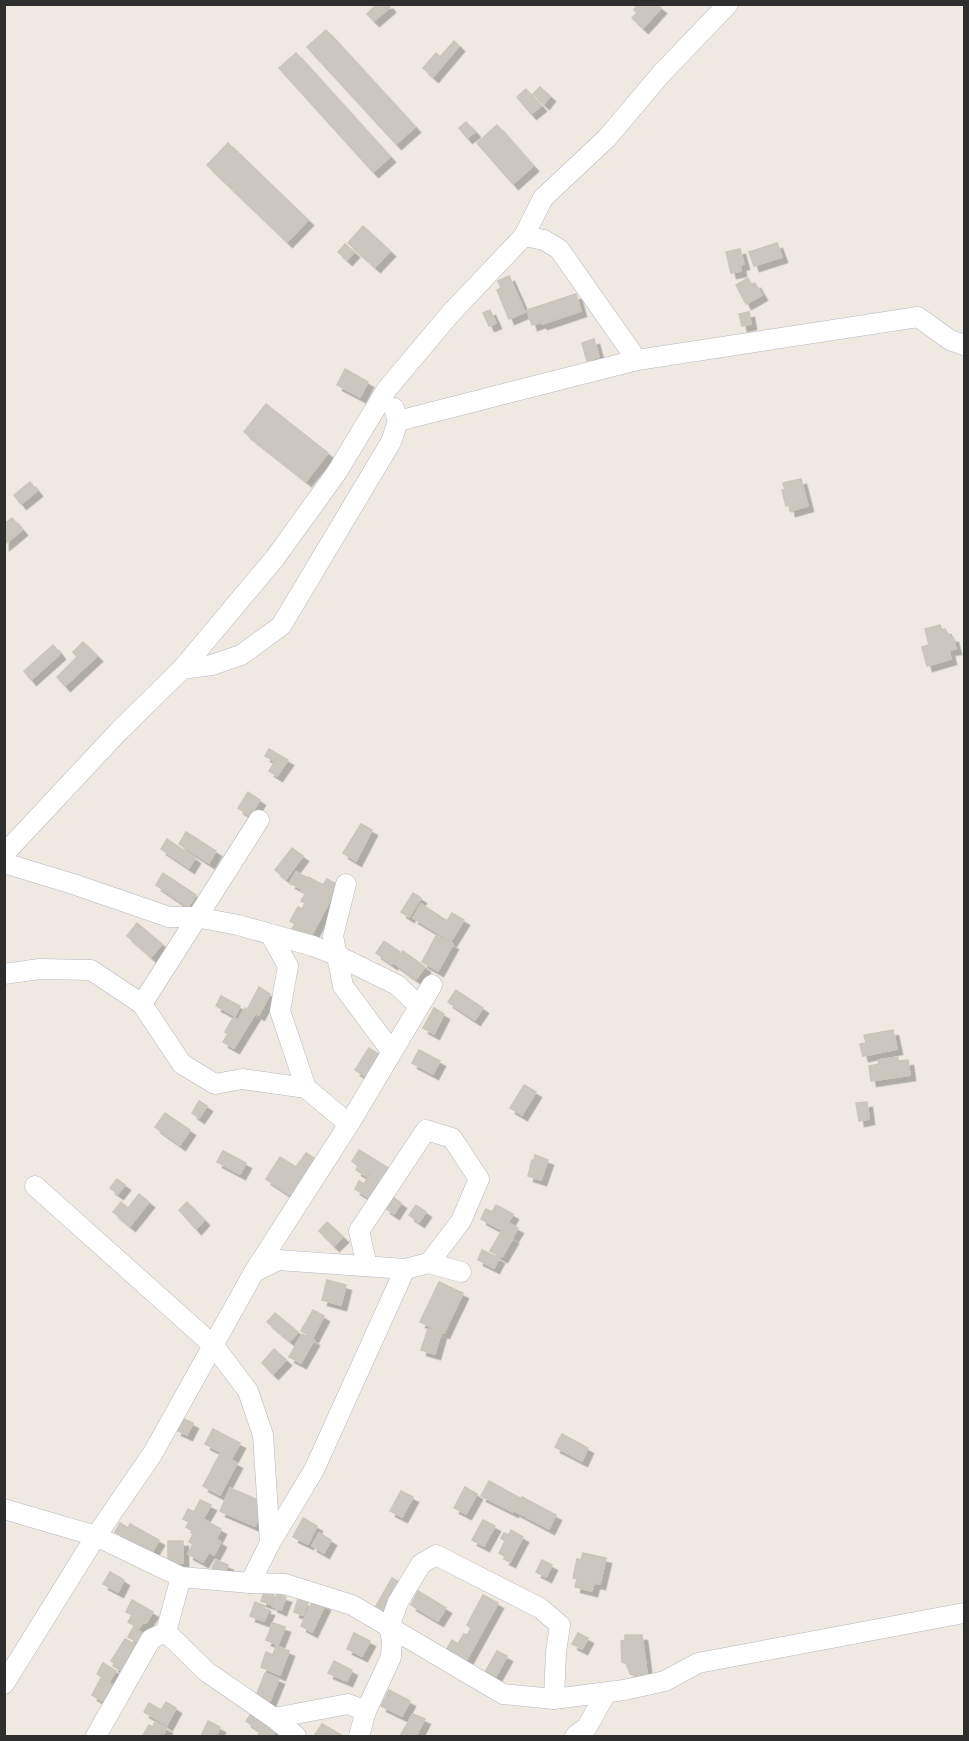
<svg xmlns="http://www.w3.org/2000/svg" width="969" height="1741" font-family="Figtree,sans-serif">
  <style>
    .building { fill: #cbc7bf; stroke: #cbc5ba; stroke-width: 1.5; filter: url(#shadow) }
    .lines { fill: none; stroke-linecap: round; stroke-linejoin: round }
    .minor-casing { stroke: #b4b7c1; stroke-width: 21 }
    .minor { stroke: #fff; stroke-width: 20 }
  </style>
  <defs>
    <filter id="shadow"><feDropShadow dx="5.5" dy="5.5" stdDeviation="0" flood-color="#0004"/></filter>
  </defs>
  <rect width="100%" height="100%" fill="#efe9e1"/>
  <g class="building">
    <polygon points="377,4 388,4 390,7 374,21 367,14"/>
    <polygon points="638,4 656,4 661,8 643,28 632,18 637,13 634,10"/>
    <polygon points="326,30 415,127 396,144 307,47"/>
    <polygon points="454,41 459,46 433,77 423,68 436,53 440,57"/>
    <polygon points="296,53 390,157 373,172 279,68"/>
    <polygon points="540,87 550,96 544,104 533,94"/>
    <polygon points="526,89 541,106 531,114 517,97"/>
    <polygon points="466,122 475,132 467,138 459,128"/>
    <polygon points="497,125 533,166 513,184 477,143"/>
    <polygon points="228,143 308,220 287,242 207,165"/>
    <polygon points="363,226 390,251 375,267 348,243"/>
    <polygon points="777,243 782,257 754,266 749,252"/>
    <polygon points="345,244 354,252 347,260 338,252"/>
    <polygon points="740,249 744,264 740,265 741,271 731,273 726,252"/>
    <polygon points="509,276 525,312 509,319 497,290 501,288 498,281"/>
    <polygon points="748,278 752,285 755,283 762,295 746,304 736,285"/>
    <polygon points="576,294 581,311 542,324 541,322 532,325 527,310"/>
    <polygon points="490,310 496,323 489,326 483,313"/>
    <polygon points="749,312 751,324 742,326 739,314"/>
    <polygon points="594,339 599,357 587,361 582,343"/>
    <polygon points="345,369 368,382 360,397 337,385"/>
    <polygon points="266,404 328,453 306,481 244,432"/>
    <polygon points="801,479 808,506 790,511 789,505 786,506 782,490 785,490 783,483"/>
    <polygon points="30,482 37,491 21,504 14,495"/>
    <polygon points="12,518 22,530 4,545 4,524"/>
    <polygon points="940,625 942,630 945,629 950,637 953,637 956,649 949,650 951,659 927,666 922,647 929,645 925,629"/>
    <polygon points="83,642 97,656 65,686 57,677 77,657 73,652"/>
    <polygon points="53,645 60,654 31,680 24,671"/>
    <polygon points="269,749 279,755 274,761 265,756"/>
    <polygon points="279,755 288,760 277,776 269,771"/>
    <polygon points="248,792 260,800 250,816 238,808"/>
    <polygon points="361,824 372,830 356,861 343,853"/>
    <polygon points="186,832 216,851 209,863 179,844"/>
    <polygon points="167,839 195,858 189,868 161,849"/>
    <polygon points="292,848 303,856 286,879 275,870"/>
    <polygon points="296,872 306,877 300,888 290,883"/>
    <polygon points="163,873 196,895 188,907 156,885"/>
    <polygon points="308,877 323,885 327,879 338,885 309,940 291,930 295,924 290,921 298,907 302,909 305,903 301,901 306,893 301,890"/>
    <polygon points="413,893 421,898 409,917 401,912"/>
    <polygon points="421,904 447,921 452,913 464,920 451,941 413,918"/>
    <polygon points="137,923 162,944 151,957 127,936"/>
    <polygon points="436,936 453,944 438,971 422,962"/>
    <polygon points="384,941 400,952 392,964 376,953"/>
    <polygon points="403,951 425,967 416,979 394,963"/>
    <polygon points="259,987 270,994 259,1015 248,1008"/>
    <polygon points="456,990 483,1008 475,1020 448,1002"/>
    <polygon points="221,996 240,1006 235,1016 216,1006"/>
    <polygon points="245,1008 255,1014 234,1048 223,1042 228,1034 225,1032 233,1018 238,1020"/>
    <polygon points="434,1008 444,1014 434,1034 423,1028"/>
    <polygon points="893,1030 897,1049 863,1056 860,1044 866,1043 864,1035"/>
    <polygon points="369,1048 381,1056 367,1077 355,1070"/>
    <polygon points="419,1050 440,1061 433,1074 412,1063"/>
    <polygon points="898,1057 898,1061 908,1060 910,1075 871,1081 869,1066 879,1064 878,1060"/>
    <polygon points="524,1085 536,1092 522,1115 510,1108"/>
    <polygon points="199,1101 207,1106 199,1118 192,1113"/>
    <polygon points="867,1102 869,1119 859,1121 856,1103"/>
    <polygon points="165,1113 190,1130 180,1145 155,1127"/>
    <polygon points="359,1150 390,1169 371,1199 355,1189 359,1181 364,1184 371,1173 368,1172 366,1176 356,1170 358,1166 352,1161"/>
    <polygon points="223,1151 246,1163 240,1174 217,1162"/>
    <polygon points="306,1153 317,1160 293,1197 266,1179 280,1157 296,1167"/>
    <polygon points="535,1155 548,1160 541,1180 528,1176 532,1160 534,1160"/>
    <polygon points="117,1179 125,1185 118,1194 110,1188"/>
    <polygon points="139,1194 149,1202 130,1226 113,1212 121,1202 128,1208"/>
    <polygon points="393,1197 401,1203 394,1214 385,1208"/>
    <polygon points="187,1202 204,1220 196,1229 179,1210"/>
    <polygon points="416,1205 426,1212 419,1222 409,1215"/>
    <polygon points="496,1205 513,1214 508,1223 518,1228 513,1236 481,1219 486,1209 492,1212"/>
    <polygon points="327,1222 343,1237 334,1246 319,1231"/>
    <polygon points="501,1232 513,1238 502,1257 490,1251"/>
    <polygon points="482,1250 499,1258 494,1268 478,1260"/>
    <polygon points="327,1280 346,1285 341,1305 322,1300"/>
    <polygon points="439,1282 463,1293 444,1333 420,1322"/>
    <polygon points="313,1310 324,1316 313,1337 301,1331"/>
    <polygon points="275,1313 298,1332 290,1341 267,1322"/>
    <polygon points="428,1329 441,1333 435,1354 421,1350"/>
    <polygon points="302,1334 314,1340 301,1363 289,1357"/>
    <polygon points="274,1349 286,1360 273,1374 262,1363"/>
    <polygon points="182,1418 193,1423 187,1435 176,1430"/>
    <polygon points="213,1429 240,1443 232,1458 205,1444"/>
    <polygon points="562,1434 588,1448 582,1461 555,1447"/>
    <polygon points="220,1454 237,1463 220,1495 203,1486"/>
    <polygon points="489,1481 520,1498 513,1512 481,1496"/>
    <polygon points="465,1487 477,1494 466,1514 454,1508"/>
    <polygon points="230,1488 265,1503 255,1526 220,1511"/>
    <polygon points="401,1491 413,1497 402,1517 390,1511"/>
    <polygon points="522,1497 556,1515 549,1529 515,1511"/>
    <polygon points="200,1500 211,1505 203,1519 221,1529 216,1539 221,1542 214,1555 209,1552 203,1562 188,1554 193,1544 189,1542 194,1532 186,1527 189,1522 183,1519 188,1509 194,1512"/>
    <polygon points="303,1518 317,1526 308,1544 293,1537"/>
    <polygon points="483,1520 495,1526 484,1546 472,1540"/>
    <polygon points="120,1523 128,1528 130,1524 159,1540 152,1552 115,1532"/>
    <polygon points="511,1530 523,1537 510,1562 504,1559 506,1557 499,1553 505,1541 501,1538 504,1533 509,1535"/>
    <polygon points="319,1533 331,1540 324,1553 312,1546"/>
    <rect x="168" y="1541" width="15" height="22"/>
    <polygon points="583,1553 606,1558 600,1584 594,1583 592,1591 575,1587 577,1579 573,1578 577,1559 581,1560"/>
    <polygon points="216,1560 228,1565 224,1574 212,1568"/>
    <polygon points="542,1560 552,1565 546,1577 536,1572"/>
    <polygon points="110,1572 124,1580 118,1592 103,1584"/>
    <polygon points="392,1578 404,1585 388,1613 376,1606"/>
    <polygon points="265,1590 274,1594 270,1604 261,1601"/>
    <polygon points="418,1591 446,1608 438,1621 411,1605"/>
    <polygon points="277,1594 286,1597 281,1610 272,1606"/>
    <polygon points="483,1595 498,1603 465,1663 445,1652 452,1640 458,1644 464,1634 467,1635 471,1628 467,1625"/>
    <polygon points="298,1599 308,1603 303,1615 294,1612"/>
    <polygon points="132,1600 153,1612 146,1623 143,1622 139,1628 128,1622 132,1615 126,1612"/>
    <polygon points="313,1600 325,1605 312,1632 301,1626"/>
    <polygon points="255,1602 265,1606 264,1609 269,1610 264,1621 250,1616"/>
    <polygon points="273,1623 285,1627 278,1645 266,1640"/>
    <polygon points="133,1628 146,1635 141,1644 128,1637"/>
    <polygon points="354,1633 370,1641 362,1656 347,1649"/>
    <polygon points="578,1633 588,1638 582,1649 572,1644"/>
    <polygon points="625,1635 642,1635 648,1681 630,1674 627,1664 622,1662 621,1641 625,1640"/>
    <polygon points="125,1639 138,1646 123,1672 113,1666 114,1663 111,1661"/>
    <polygon points="276,1646 289,1651 280,1675 261,1667 266,1652 273,1655"/>
    <polygon points="497,1651 507,1656 494,1680 484,1674"/>
    <polygon points="334,1661 352,1670 347,1681 328,1673"/>
    <polygon points="103,1663 116,1671 109,1682 97,1674"/>
    <polygon points="265,1673 279,1679 270,1701 256,1696"/>
    <polygon points="101,1678 113,1685 104,1702 92,1695"/>
    <polygon points="389,1690 410,1701 402,1716 381,1706"/>
    <polygon points="166,1702 176,1708 167,1725 144,1712 149,1703 161,1710"/>
    <polygon points="253,1711 276,1728 273,1736 257,1736 261,1732 246,1721"/>
    <polygon points="413,1714 425,1719 416,1736 400,1736"/>
    <polygon points="208,1721 220,1727 216,1736 201,1736"/>
    <polygon points="155,1722 167,1728 162,1736 146,1736 143,1735 149,1725 153,1727"/>
    <polygon points="322,1724 343,1736 314,1736"/>
  </g>
  <g class="lines">
    <g class="minor-casing">
      <g id="minor">
        <polyline points="524,236 544,240 559,249 637,360"/>
        <polyline points="398,421 637,360 918,317 950,340 964,345"/>
        <polyline points="182,669 212,665 241,655 281,626 391,442 398,421 394,408"/>
        <polyline points="259,820 142,1004 182,1064 215,1084 242,1079 306,1088 349,1124"/>
        <polyline points="4,854 119,731 182,669 275,558 337,472 387,389 451,313 524,236 543,198 607,138 661,74 728,4"/>
        <polyline points="4,863 73,884 169,917 196,917 238,925 313,946 336,955 397,985 419,1006"/>
        <polyline points="346,884 333,936 343,986 392,1052"/>
        <polyline points="270,934 288,966 280,1011 306,1088"/>
        <polyline points="4,974 40,969 91,970 142,1004"/>
        <polyline points="35,1186 214,1346 248,1391 263,1435 270,1543"/>
        <polyline points="367,1266 359,1231 426,1130 452,1138 479,1179 461,1221 429,1263"/>
        <polyline points="254,1272 278,1260 405,1269 429,1263 461,1272"/>
        <polyline points="4,1509 96,1536 181,1577 250,1583 285,1584 352,1605 503,1694 554,1699 624,1690 665,1681 698,1663 964,1613"/>
        <polyline points="250,1583 270,1543 314,1470 405,1269"/>
        <polyline points="166,1632 207,1672 274,1718 296,1736"/>
        <polyline points="4,1684 96,1536 153,1453 254,1272 349,1124 432,985"/>
        <polyline points="274,1718 348,1704 366,1711"/>
        <polyline points="96,1736 151,1639 166,1632 181,1577"/>
        <polyline points="359,1736 366,1711 391,1657 392,1639 389,1627 398,1602 421,1564 436,1555 540,1608 560,1625 556,1652 554,1699"/>
        <polyline points="575,1736 587,1727 606,1693"/>
      </g>
    </g>
    <use href="#minor" class="minor"/>
  </g>
  <rect width="969" height="1741" fill="none" stroke="#2e2e2e" stroke-width="12"/>
</svg>
